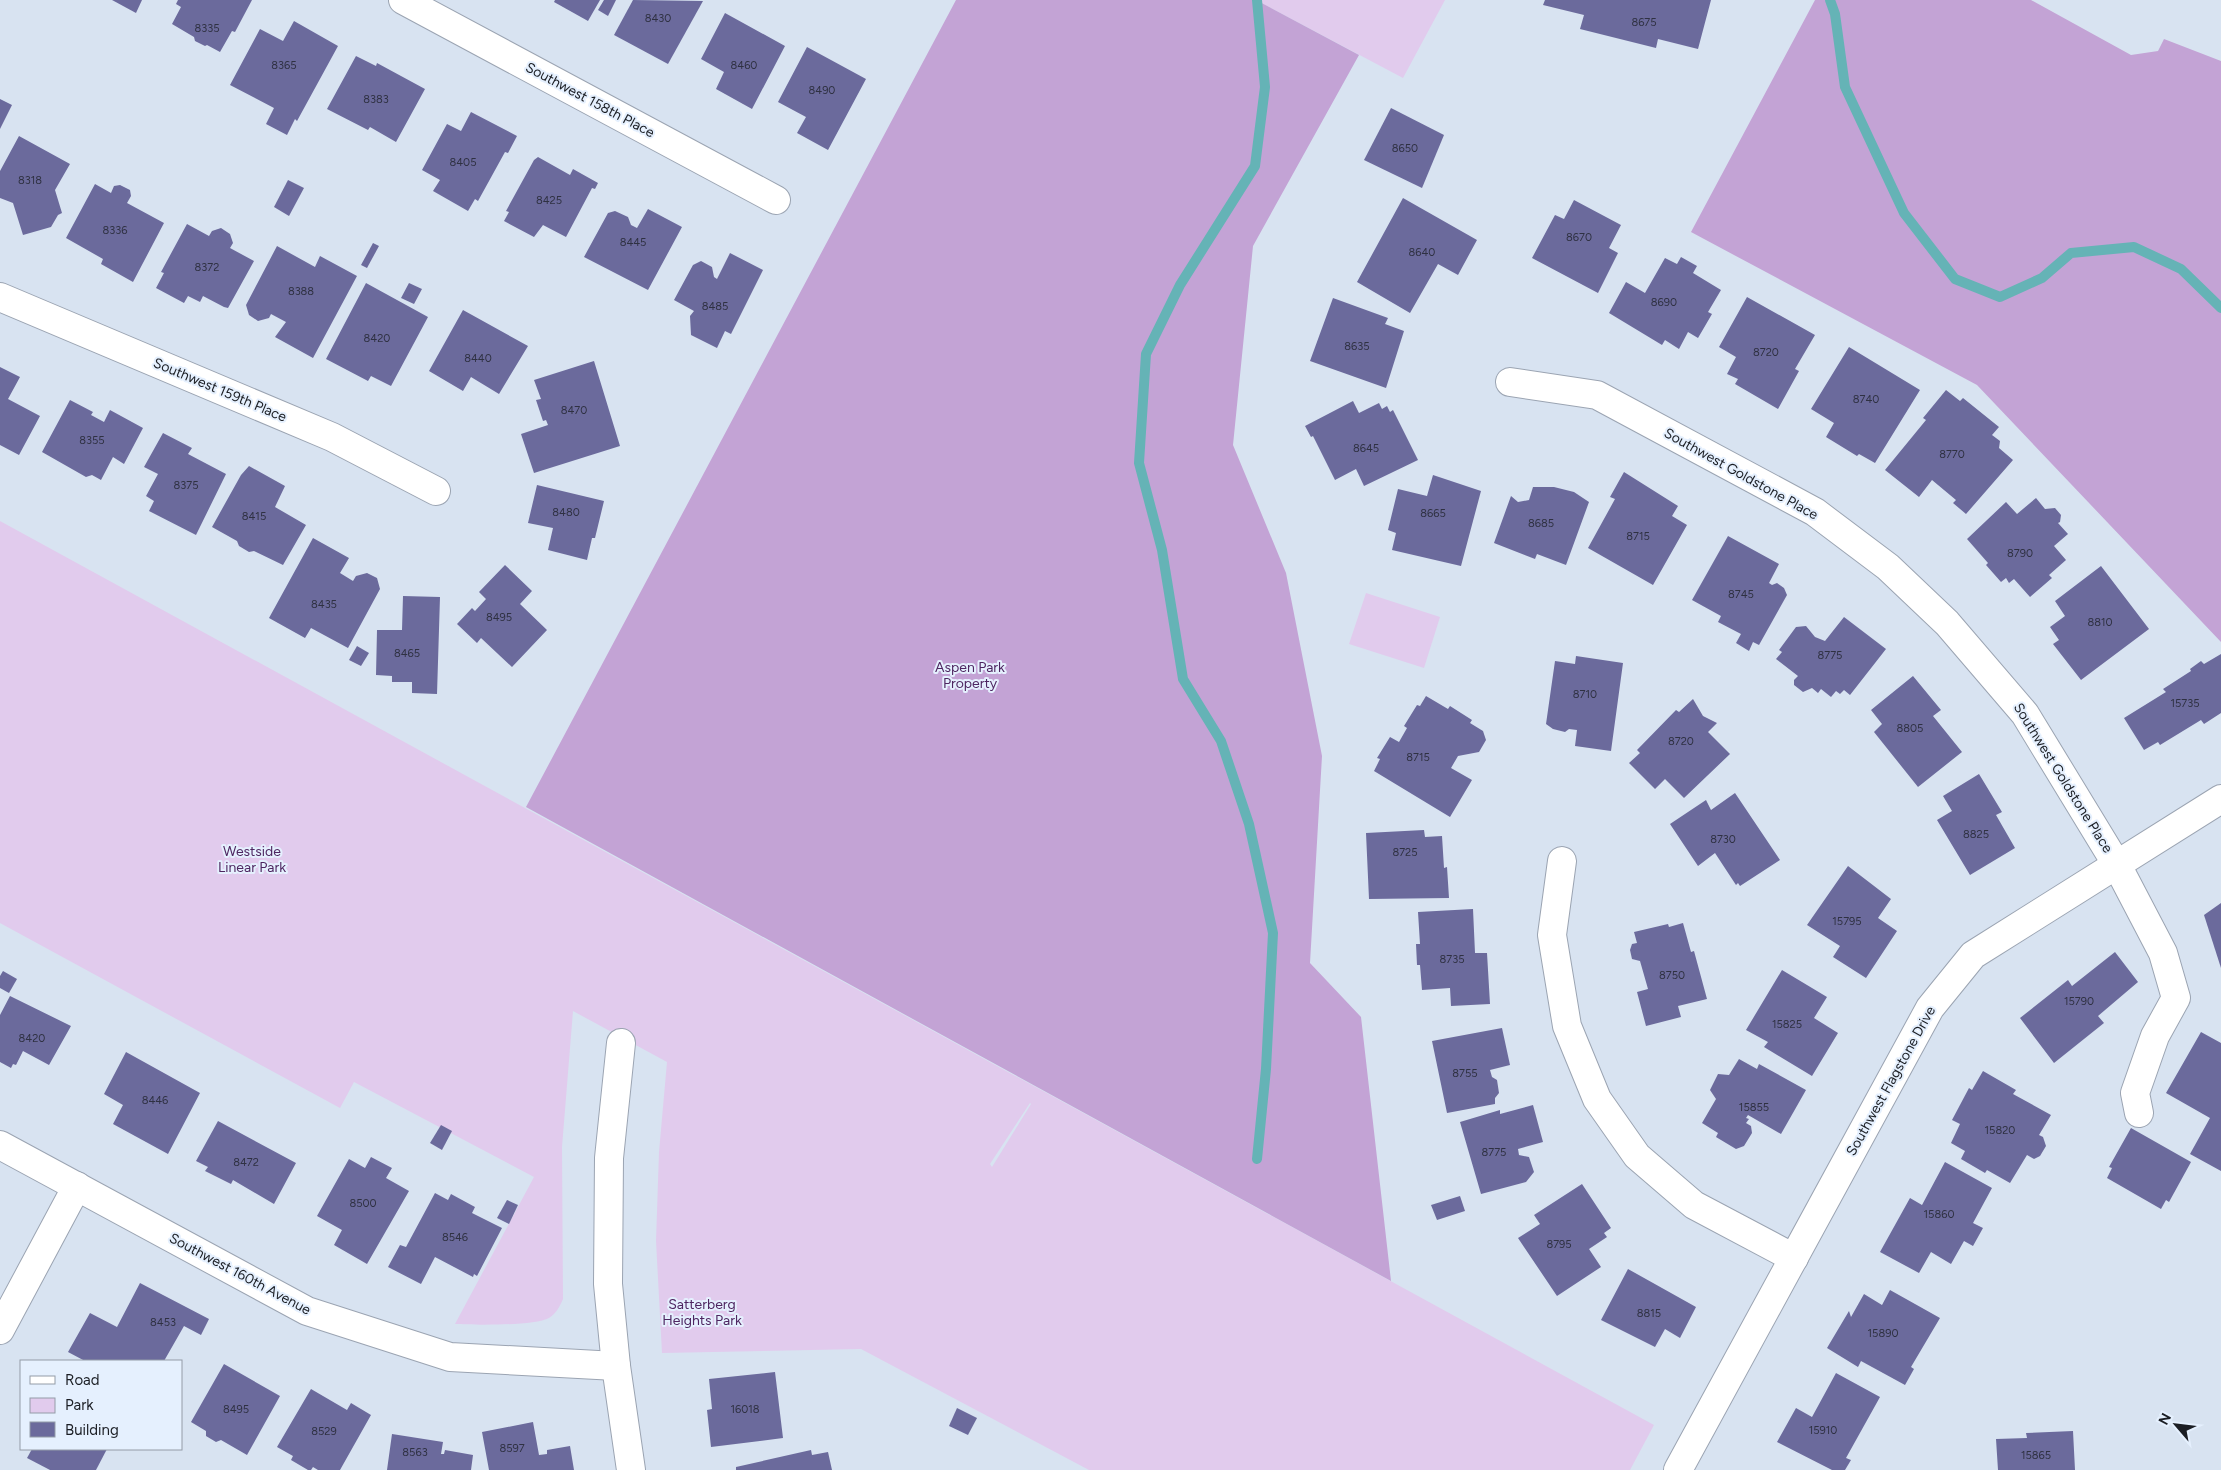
<svg xmlns="http://www.w3.org/2000/svg" width="2221" height="1470" font-family="Figtree,sans-serif">
  <style>
    .green { fill: #e1cbed; fill-rule: evenodd }
    .forest { fill: #c3a3d5 }
    .lines { fill: none; stroke-linecap: round; stroke-linejoin: round }
    .stream { stroke: #65b3b6; stroke-width: 10 }
    .building { fill: #6b6a9c }
    .minor-casing { stroke: #9ba4b2; stroke-width: 30 }
    .minor { stroke: #fff; stroke-width: 28 }
    .labels { text-anchor: middle; dominant-baseline: central; stroke-width: 4; stroke-linejoin: round; paint-order: stroke }
    .number-label { font-size: 11px; fill: #2f3142 }
    .street-label { font-size: 14px; fill: #1b1e24; stroke: #e5f0fe }
    .park-label { font-size: 14px; fill: #4e2661; stroke: #e5f0fe }
  </style>
  <rect width="100%" height="100%" fill="#d8e3f1"/>
  <g class="green">
    <polygon points="1256,0 1445,0 1403,78"/>
    <path d="M0,521L1654,1425L1630,1470H1089L861,1349L662,1353L656,1241L659,1152L667,1062L573,1011L562,1147L563,1299C560,1306 556,1314 549,1318C534,1326 474,1325 455,1324L534,1177L354,1082L340,1108L0,923ZM1030,1103L1031,1104L992,1167L990,1164Z"/>
    <polygon points="1366,593 1440,617 1424,668 1349,644"/>
  </g>
  <g class="forest">
    <polygon points="956,0 1256,0 1359,55 1253,246 1233,445 1286,573 1322,756 1310,963 1361,1017 1391,1281 526,807"/>
    <polygon points="1815,0 2031,0 2131,55 2158,51 2164,39 2221,61 2221,642 1977,385 1691,232"/>
  </g>
  <g class="lines">
    <g class="stream">
      <polyline points="1830,0 1835,14 1845,87 1904,213 1955,279 2000,297 2042,278 2071,253 2134,247 2181,269 2221,308"/>
      <polyline points="1257,1159 1266,1069 1273,933 1249,824 1221,741 1183,679 1162,550 1139,463 1146,354 1180,285 1255,166 1265,87 1257,0"/>
    </g>
  </g>
  <g class="building">
    <polygon points="112,0 142,0 136,13"/>
    <polygon points="178,0 252,0 235,32 232,31 220,52 207,45 205,46 195,41 194,37 172,24 181,7 176,4"/>
    <polygon points="555,0 600,0 588,21 554,2"/>
    <polygon points="604,0 616,0 608,16 598,10"/>
    <polygon points="633,0 703,1 668,64 614,35"/>
    <polygon points="1545,0 1711,0 1698,49 1658,39 1656,48 1580,29 1584,15 1543,5"/>
    <polygon points="725,13 785,46 752,109 716,89 724,72 701,59"/>
    <polygon points="294,21 338,46 297,121 295,119 287,135 266,124 274,108 230,85 260,29 283,41"/>
    <polygon points="807,47 866,79 828,150 797,133 806,117 778,102"/>
    <polygon points="356,56 376,66 377,63 425,89 396,142 370,127 368,130 327,109"/>
    <polygon points="0,99 12,105 0,129"/>
    <polygon points="1391,108 1444,135 1422,188 1364,160"/>
    <polygon points="471,112 517,136 508,153 505,152 478,201 475,199 468,211 433,191 440,180 422,170 447,124 461,131"/>
    <polygon points="19,136 70,164 55,190 62,213 58,215 51,227 23,235 13,203 0,198 0,171"/>
    <polygon points="538,157 570,175 573,169 598,183 595,189 592,188 566,237 543,225 534,237 504,221 509,212 506,211 534,160"/>
    <polygon points="288,180 304,188 289,216 274,207"/>
    <polygon points="95,184 111,193 114,186 120,185 130,190 131,196 127,203 164,223 133,282 101,264 103,259 66,238"/>
    <polygon points="1403,198 1477,240 1458,275 1438,264 1410,313 1357,282"/>
    <polygon points="1574,200 1621,225 1609,248 1618,253 1598,293 1532,258 1555,215 1564,219"/>
    <polygon points="648,209 682,227 648,290 584,257 608,213 615,211 628,217 631,225 637,228"/>
    <polygon points="187,224 209,236 212,231 221,228 230,234 233,243 230,248 254,261 228,308 224,307 203,296 200,302 188,296 184,303 156,288 164,273 161,272"/>
    <polygon points="373,243 379,246 367,268 361,265"/>
    <polygon points="277,246 315,267 320,256 357,276 313,358 275,337 286,322 271,314 269,318 258,321 249,315 246,305"/>
    <polygon points="730,253 763,270 731,334 725,331 717,348 691,335 690,316 694,311 674,300 693,265 701,261 712,267 714,277 717,279"/>
    <polygon points="1681,257 1697,266 1693,273 1721,290 1708,312 1712,314 1698,338 1688,332 1679,349 1665,340 1662,345 1609,313 1626,282 1645,293 1665,258 1677,264"/>
    <polygon points="366,283 428,317 391,386 371,376 368,381 326,359"/>
    <polygon points="409,283 422,289 414,304 401,298"/>
    <polygon points="1747,297 1815,335 1795,369 1799,371 1778,409 1735,384 1738,379 1727,374 1736,357 1719,347"/>
    <polygon points="1333,298 1388,318 1385,324 1404,331 1386,388 1310,361"/>
    <polygon points="463,310 528,346 499,394 471,377 463,391 429,371"/>
    <polygon points="1849,347 1920,390 1875,463 1859,454 1857,456 1826,437 1834,423 1811,409"/>
    <polygon points="594,361 620,446 534,473 521,434 548,425 546,420 543,421 536,400 541,399 534,380"/>
    <polygon points="0,367 20,377 8,399 40,416 19,455 0,445"/>
    <polygon points="1946,390 1960,401 1963,398 1999,427 1992,435 2000,441 1999,448 2013,460 1966,514 1953,503 1956,500 1932,480 1919,497 1885,470 1926,420 1923,418"/>
    <polygon points="70,400 93,412 91,415 104,422 110,410 143,428 124,464 113,457 101,480 92,475 86,477 42,452"/>
    <polygon points="1353,401 1359,413 1379,403 1382,409 1387,406 1390,412 1393,410 1418,460 1364,486 1356,469 1335,480 1313,436 1311,437 1305,426"/>
    <polygon points="163,433 192,448 188,454 226,474 196,535 149,511 154,501 146,496 158,474 144,467"/>
    <polygon points="249,466 285,486 275,507 306,525 283,565 254,551 249,552 239,546 237,541 212,527 241,475"/>
    <polygon points="1624,472 1678,506 1672,516 1687,525 1653,585 1588,548 1615,499 1610,497"/>
    <polygon points="1433,475 1481,491 1461,566 1392,550 1396,533 1388,530 1398,489 1427,496"/>
    <polygon points="537,485 604,501 595,538 592,538 587,560 548,550 553,528 528,523"/>
    <polygon points="1533,487 1554,487 1574,492 1589,502 1566,565 1537,554 1535,559 1494,543 1511,496 1518,502 1529,500"/>
    <polygon points="2036,498 2045,509 2055,508 2061,515 2060,522 2058,523 2068,534 2054,546 2066,560 2049,575 2052,578 2030,597 2014,579 2009,583 2006,578 2001,582 1986,565 1988,563 1967,539 2006,502 2017,514"/>
    <polygon points="1728,536 1779,564 1769,583 1772,585 1777,583 1784,588 1787,595 1759,645 1753,642 1749,651 1736,643 1741,634 1718,622 1721,616 1692,600"/>
    <polygon points="313,538 349,558 340,573 353,581 356,576 367,573 377,578 380,589 348,648 311,628 305,638 269,618"/>
    <polygon points="505,565 532,591 520,604 547,630 512,667 481,638 477,643 457,624 472,608 475,611 486,599 479,592"/>
    <polygon points="2101,566 2149,629 2081,680 2053,644 2059,640 2050,627 2065,616 2055,601"/>
    <polygon points="403,596 440,597 437,694 412,693 412,682 392,682 392,676 376,675 377,630 402,630"/>
    <polygon points="1844,617 1886,649 1850,695 1844,690 1840,694 1836,691 1831,697 1821,689 1818,693 1812,688 1803,692 1794,685 1794,680 1798,676 1776,659 1782,652 1779,650 1796,627 1806,626 1815,637 1825,641"/>
    <polygon points="357,646 369,653 361,666 349,660"/>
    <polygon points="2221,654 2221,713 2204,724 2201,720 2160,745 2158,742 2144,750 2124,718 2166,692 2163,689 2191,671 2190,669 2201,661 2204,664"/>
    <polygon points="1576,656 1623,663 1611,751 1575,746 1577,730 1569,729 1565,732 1553,729 1546,724 1555,661 1575,664"/>
    <polygon points="1913,676 1941,710 1933,716 1962,752 1918,787 1874,732 1882,724 1871,710"/>
    <polygon points="1426,696 1448,709 1450,706 1472,720 1470,723 1483,731 1486,740 1479,752 1458,756 1451,768 1472,780 1450,817 1374,771 1380,759 1377,758 1390,737 1399,742 1407,728 1404,726 1417,705 1420,706"/>
    <polygon points="1693,699 1703,716 1717,723 1708,732 1730,754 1684,798 1665,779 1655,789 1629,763 1640,753 1637,750 1676,710 1679,712"/>
    <polygon points="1979,774 2002,812 1996,815 2015,848 1970,875 1937,820 1952,811 1943,796"/>
    <polygon points="1735,793 1780,860 1740,886 1738,883 1736,885 1715,853 1698,866 1670,824 1706,800 1711,810"/>
    <polygon points="1424,830 1425,837 1442,836 1444,868 1447,867 1449,898 1369,899 1366,833"/>
    <polygon points="1848,866 1891,899 1878,918 1897,931 1866,978 1833,957 1840,946 1807,925"/>
    <polygon points="2221,903 2221,968 2204,915"/>
    <polygon points="1473,909 1475,953 1487,953 1490,1004 1451,1006 1450,988 1422,990 1420,965 1417,965 1416,944 1420,944 1418,912"/>
    <polygon points="1683,923 1691,952 1694,951 1707,999 1678,1006 1681,1017 1646,1026 1637,992 1648,989 1640,961 1632,959 1630,950 1632,944 1637,943 1634,932 1668,924 1669,927"/>
    <polygon points="2115,952 2138,982 2098,1016 2104,1023 2054,1063 2020,1018 2068,980 2072,986"/>
    <polygon points="1782,970 1827,997 1814,1018 1838,1033 1812,1076 1764,1047 1768,1042 1746,1030"/>
    <polygon points="3,971 17,979 9,993 0,988 0,976"/>
    <polygon points="10,996 71,1026 49,1065 23,1051 16,1065 13,1064 11,1068 0,1062 0,1015"/>
    <polygon points="1502,1028 1510,1065 1490,1070 1492,1077 1497,1080 1499,1093 1495,1098 1495,1104 1447,1113 1432,1041"/>
    <polygon points="2201,1032 2221,1043 2221,1171 2190,1154 2210,1118 2166,1093"/>
    <polygon points="126,1052 200,1093 168,1154 113,1124 123,1105 104,1094"/>
    <polygon points="1739,1059 1757,1069 1759,1064 1806,1090 1781,1134 1748,1115 1746,1118 1749,1119 1746,1123 1751,1126 1752,1133 1744,1146 1736,1149 1716,1137 1718,1133 1702,1123 1716,1099 1710,1090 1718,1074 1729,1075"/>
    <polygon points="1983,1071 2016,1090 2013,1094 2051,1115 2039,1135 2043,1137 2046,1146 2040,1156 2034,1159 2027,1155 2010,1183 1987,1170 1985,1173 1961,1159 1965,1151 1951,1143 1960,1124 1952,1120 1969,1088 1972,1090"/>
    <polygon points="1533,1105 1543,1142 1518,1149 1519,1155 1529,1157 1534,1172 1526,1182 1481,1194 1460,1122 1500,1110 1500,1114"/>
    <polygon points="218,1121 296,1163 274,1204 233,1180 231,1184 205,1171 208,1167 196,1161"/>
    <polygon points="441,1125 452,1131 442,1150 430,1143"/>
    <polygon points="2131,1128 2191,1162 2169,1202 2166,1200 2161,1209 2107,1178 2112,1168 2109,1167"/>
    <polygon points="371,1157 392,1168 386,1178 409,1191 367,1264 334,1245 342,1230 317,1216 349,1159 365,1168"/>
    <polygon points="1945,1162 1992,1188 1973,1223 1983,1228 1973,1246 1964,1241 1951,1264 1931,1252 1919,1273 1880,1252 1910,1198 1922,1205"/>
    <polygon points="1582,1184 1611,1228 1604,1233 1607,1237 1589,1249 1601,1267 1557,1296 1518,1238 1540,1224 1534,1215"/>
    <polygon points="435,1193 448,1200 451,1194 475,1207 472,1213 502,1228 477,1276 474,1274 473,1277 435,1257 421,1284 388,1267 400,1245 406,1247"/>
    <polygon points="1460,1196 1465,1211 1437,1220 1431,1205"/>
    <polygon points="507,1200 518,1205 509,1224 497,1218"/>
    <polygon points="1628,1269 1696,1307 1680,1338 1665,1329 1655,1347 1601,1320"/>
    <polygon points="140,1283 209,1319 201,1335 184,1326 164,1361 85,1361 68,1352 90,1313 117,1327"/>
    <polygon points="1890,1290 1940,1318 1911,1367 1914,1369 1905,1385 1861,1361 1858,1367 1827,1348 1849,1311 1851,1317 1864,1294 1882,1305"/>
    <polygon points="224,1364 280,1396 247,1455 221,1440 216,1442 206,1436 206,1431 191,1422"/>
    <polygon points="775,1372 783,1438 711,1447 707,1410 712,1409 709,1379"/>
    <polygon points="1836,1373 1880,1397 1846,1458 1851,1460 1845,1470 1832,1470 1777,1442 1796,1408 1812,1417"/>
    <polygon points="311,1389 347,1410 351,1403 371,1415 340,1470 318,1470 313,1467 311,1470 308,1470 291,1460 293,1456 277,1447"/>
    <polygon points="957,1408 977,1418 968,1435 949,1426"/>
    <polygon points="533,1422 539,1455 547,1454 547,1450 570,1446 574,1470 489,1470 482,1432"/>
    <polygon points="2073,1431 2075,1470 1998,1470 1996,1439 2027,1438 2026,1433"/>
    <polygon points="392,1434 443,1442 441,1454 444,1454 445,1450 473,1455 471,1470 387,1470"/>
    <polygon points="32,1449 107,1449 96,1470 50,1470 27,1458"/>
    <polygon points="811,1450 812,1455 828,1452 832,1470 736,1470 736,1467"/>
  </g>
  <g class="lines">
    <g class="minor-casing">
      <g id="minor">
        <polyline points="403,0 776,200"/>
        <polyline points="0,297 332,437 436,491"/>
        <polyline points="1510,382 1597,395 1815,512 1888,567 1947,623 2025,714 2117,865 2163,953 2176,998 2155,1036 2135,1093 2139,1113"/>
        <polyline points="1562,861 1552,935 1567,1026 1597,1099 1637,1156 1694,1205 1794,1258"/>
        <polyline points="621,1043 609,1158 608,1284 616,1366 631,1470"/>
        <polyline points="0,1145 307,1311 450,1357 616,1366"/>
        <polyline points="0,1330 77,1186"/>
        <polyline points="1678,1470 1930,1008 1973,955 2221,799"/>
      </g>
    </g>
    <use href="#minor" class="minor"/>
  </g>
  <g class="labels">
    <g class="number-label">
      <text x="658" y="18">8430</text>
      <text x="1644" y="22">8675</text>
      <text x="207" y="28">8335</text>
      <text x="284" y="65">8365</text>
      <text x="744" y="65">8460</text>
      <text x="822" y="90">8490</text>
      <text x="376" y="99">8383</text>
      <text x="1405" y="148">8650</text>
      <text x="463" y="162">8405</text>
      <text x="30" y="180">8318</text>
      <text x="549" y="200">8425</text>
      <text x="115" y="230">8336</text>
      <text x="1579" y="237">8670</text>
      <text x="633" y="242">8445</text>
      <text x="1422" y="252">8640</text>
      <text x="207" y="267">8372</text>
      <text x="301" y="291">8388</text>
      <text x="1664" y="302">8690</text>
      <text x="715" y="306">8485</text>
      <text x="377" y="338">8420</text>
      <text x="1357" y="346">8635</text>
      <text x="1766" y="352">8720</text>
      <text x="478" y="358">8440</text>
      <text x="1866" y="399">8740</text>
      <text x="574" y="410">8470</text>
      <text x="92" y="440">8355</text>
      <text x="1366" y="448">8645</text>
      <text x="1952" y="454">8770</text>
      <text x="186" y="485">8375</text>
      <text x="566" y="512">8480</text>
      <text x="1433" y="513">8665</text>
      <text x="254" y="516">8415</text>
      <text x="1541" y="523">8685</text>
      <text x="1638" y="536">8715</text>
      <text x="2020" y="553">8790</text>
      <text x="1741" y="594">8745</text>
      <text x="324" y="604">8435</text>
      <text x="499" y="617">8495</text>
      <text x="2100" y="622">8810</text>
      <text x="407" y="653">8465</text>
      <text x="1830" y="655">8775</text>
      <text x="1585" y="694">8710</text>
      <text x="2185" y="703">15735</text>
      <text x="1910" y="728">8805</text>
      <text x="1681" y="741">8720</text>
      <text x="1418" y="757">8715</text>
      <text x="1976" y="834">8825</text>
      <text x="1723" y="839">8730</text>
      <text x="1405" y="852">8725</text>
      <text x="1847" y="921">15795</text>
      <text x="1452" y="959">8735</text>
      <text x="1672" y="975">8750</text>
      <text x="2079" y="1001">15790</text>
      <text x="1787" y="1024">15825</text>
      <text x="32" y="1038">8420</text>
      <text x="1465" y="1073">8755</text>
      <text x="155" y="1100">8446</text>
      <text x="1754" y="1107">15855</text>
      <text x="2000" y="1130">15820</text>
      <text x="1494" y="1152">8775</text>
      <text x="246" y="1162">8472</text>
      <text x="363" y="1203">8500</text>
      <text x="1939" y="1214">15860</text>
      <text x="455" y="1237">8546</text>
      <text x="1559" y="1244">8795</text>
      <text x="1649" y="1313">8815</text>
      <text x="163" y="1322">8453</text>
      <text x="1883" y="1333">15890</text>
      <text x="236" y="1409">8495</text>
      <text x="745" y="1409">16018</text>
      <text x="1823" y="1430">15910</text>
      <text x="324" y="1431">8529</text>
      <text x="512" y="1448">8597</text>
      <text x="415" y="1452">8563</text>
      <text x="2036" y="1455">15865</text>
    </g>
    <g class="street-label">
      <text transform="translate(590 100) rotate(28)">Southwest 158th Place</text>
      <text transform="translate(220 390) rotate(23)">Southwest 159th Place</text>
      <text transform="translate(1741 474) rotate(29)">Southwest Goldstone Place</text>
      <text transform="translate(2063 778) rotate(58)">Southwest Goldstone Place</text>
      <text transform="translate(1891 1081) rotate(-61)">Southwest Flagstone Drive</text>
      <text transform="translate(240 1274) rotate(28)">Southwest 160th Avenue</text>
    </g>
    <g class="park-label">
      <text x="970" y="667">Aspen Park<tspan x="970" dy="16">Property</tspan></text>
      <text x="252" y="851">Westside<tspan x="252" dy="16">Linear Park</tspan></text>
      <text x="702" y="1304">Satterberg<tspan x="702" dy="16">Heights Park</tspan></text>
    </g>
  </g>
  <rect x="20" y="1360" width="162" height="90" fill="#e5f0fe" stroke="#949ca7"/>
  <rect x="30" y="1376" width="25" height="8" fill="#ffffff" stroke="#949ca7"/>
  <text x="65" y="1385" font-size="15" fill="#1b1e24">Road</text>
  <rect x="30" y="1398" width="25" height="15" fill="#e1cbed" stroke="#949ca7"/>
  <text x="65" y="1410" font-size="15" fill="#1b1e24">Park</text>
  <rect x="30" y="1422" width="25" height="15" fill="#6b6a9c" stroke="#949ca7"/>
  <text x="65" y="1435" font-size="15" fill="#1b1e24">Building</text>
  <g transform="translate(2176 1425) rotate(298)" stroke="#e5f0fe" stroke-width="4" paint-order="stroke">
  <path d="M0-4L9 19L0 12L-9 19Z" fill="#1b1e24"/>
  <text y="-8" font-size="14" font-weight="bold" text-anchor="middle" fill="#1b1e24">N</text>
  </g>
</svg>
